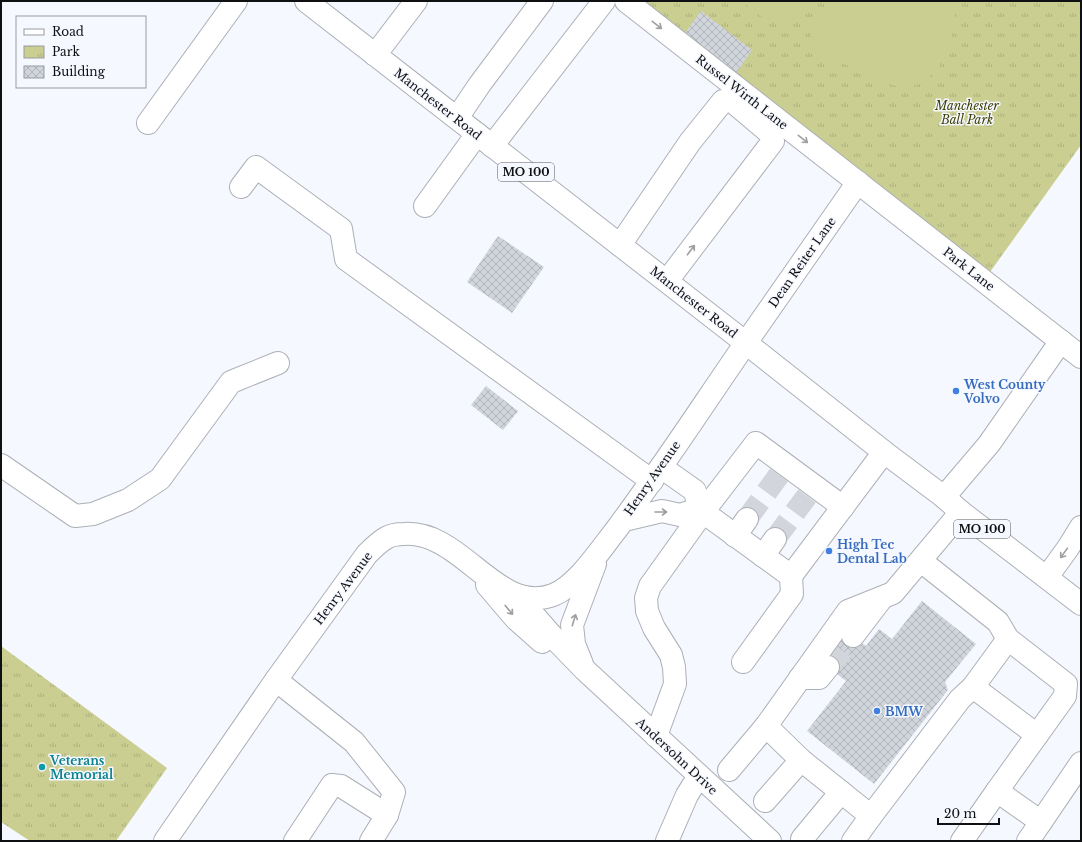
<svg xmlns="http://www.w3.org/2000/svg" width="1082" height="842" font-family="'Libre Baskerville',serif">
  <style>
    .park { fill: url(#park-tufts) }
    .pitch { fill: #cace91 }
    .building { fill: url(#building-cross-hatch) }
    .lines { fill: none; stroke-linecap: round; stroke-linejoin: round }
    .minor-tunnel { stroke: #d2d5db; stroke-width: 22; stroke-dasharray: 22 11; stroke-linecap: butt }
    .minor-casing { stroke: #acb0b6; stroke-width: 24 }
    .highway-casing { stroke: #acb0b6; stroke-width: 24 }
    .minor { stroke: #fff; stroke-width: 22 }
    .highway { stroke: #fff; stroke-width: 22 }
    .oneway { stroke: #9f9fa0 }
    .shop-dot { fill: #3f7fe0; stroke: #f5f8fe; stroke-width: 1.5 }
    .culture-dot { fill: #0f9aa8; stroke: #f5f8fe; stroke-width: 1.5 }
    .labels { text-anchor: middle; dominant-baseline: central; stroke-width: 3; stroke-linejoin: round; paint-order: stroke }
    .shield { fill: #f5f8fe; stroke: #545659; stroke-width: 1 }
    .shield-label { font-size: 11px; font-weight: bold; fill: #0f1012 }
    .street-label { font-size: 12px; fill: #0f1012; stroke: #f5f8fe }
    .park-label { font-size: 12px; font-style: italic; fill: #3f4005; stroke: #f5f8fe }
    .shop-label { font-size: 12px; font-weight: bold; fill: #366cbe; stroke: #f5f8fe; text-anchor: start }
    .culture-label { font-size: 12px; font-weight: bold; fill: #0d838f; stroke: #f5f8fe; text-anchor: start }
  </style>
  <defs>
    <pattern id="park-tufts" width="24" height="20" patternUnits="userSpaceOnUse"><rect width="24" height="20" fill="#cace91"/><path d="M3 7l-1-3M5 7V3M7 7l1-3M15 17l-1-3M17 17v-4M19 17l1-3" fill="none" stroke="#acb07c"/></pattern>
    <pattern id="building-cross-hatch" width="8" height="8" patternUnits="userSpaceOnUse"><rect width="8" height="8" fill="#d0d4db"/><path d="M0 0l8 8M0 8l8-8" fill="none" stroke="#b1b5bb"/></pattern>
  </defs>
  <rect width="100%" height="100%" fill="#f5f8fe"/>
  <g class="park">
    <polygon points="644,1 1081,1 1081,145 990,272"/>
    <polygon points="1,646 167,768 116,841 30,841 1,822"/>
  </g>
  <g class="pitch">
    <polygon points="741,1 809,1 796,22 770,23"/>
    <polygon points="829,1 953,1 955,19 949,46 938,68 925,82 912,86 895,86 815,51 810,31"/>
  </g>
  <g class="building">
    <polygon points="701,11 752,50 736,73 685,33"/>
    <polygon points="498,236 544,267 512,313 467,282"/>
    <polygon points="486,386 518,411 503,430 471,405"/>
    <polygon points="922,601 976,644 945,682 948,690 874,784 807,731 846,681 820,661 845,630 866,646 879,629 892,639"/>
  </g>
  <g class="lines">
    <g class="minor-tunnel">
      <polyline points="747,519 779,475"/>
      <polyline points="775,539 807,496"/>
      <polyline points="828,667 853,636"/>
    </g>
    <g class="minor-casing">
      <g id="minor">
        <polyline points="626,1 1081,357"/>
        <polyline points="375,55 416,1"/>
        <polyline points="457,118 480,84 542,1"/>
        <polyline points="148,123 236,1"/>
        <polyline points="492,146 604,1"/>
        <polyline points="241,187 256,167 341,229 346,259 652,481"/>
        <polyline points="425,206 477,134"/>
        <polyline points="620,245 690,142 723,101 732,101 770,133 773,141 667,281"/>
        <polyline points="1,465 75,516 93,514 128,500 160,479 231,382 278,363"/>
        <polyline points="661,467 695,491 699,509 791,576 884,452"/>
        <polyline points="944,497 989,444 1061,341"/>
        <polyline points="624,520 662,511 680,515 699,509"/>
        <polyline points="735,536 747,519"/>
        <polyline points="763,556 775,539"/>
        <polyline points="921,561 998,622 1008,639 1066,684 1065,696 997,791 1041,822"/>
        <polyline points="1047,577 1068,548 1081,527"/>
        <polyline points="487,585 516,619 542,642"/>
        <polyline points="516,595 552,636 585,670 770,841"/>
        <polyline points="853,636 882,598"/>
        <polyline points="743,662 792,594 791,576"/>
        <polyline points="582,664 574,644 572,625 595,564"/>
        <polyline points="800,678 819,678 828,667"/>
        <polyline points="276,680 354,742 394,792 387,815 371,841"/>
        <polyline points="973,687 1037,735"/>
        <polyline points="656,736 675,684 674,667 671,655 654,628 647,611 646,598 650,586 703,512 756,443 843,507"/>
        <polyline points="729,770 766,726"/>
        <polyline points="765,801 801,760"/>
        <polyline points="871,816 960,699 973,687 1008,639"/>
        <polyline points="802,839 841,792"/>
        <path d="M165,841L276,680L367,554C373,548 379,542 386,538C391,535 398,534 404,534C462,530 497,616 553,595C577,586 600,550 616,530C660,471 701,408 743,347C781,292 820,237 858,182"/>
        <polyline points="295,841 332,785 341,786 387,815"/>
        <polyline points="667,841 687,795 699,776"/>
        <polyline points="853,841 871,816 801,760 766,726 848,611 893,593 961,512"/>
        <polyline points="962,841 997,791"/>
        <polyline points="1028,841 1081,763"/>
      </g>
    </g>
    <g class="highway-casing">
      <polyline id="highway" points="306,1 746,343 884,452 944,497 961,512 1081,604"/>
    </g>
    <use href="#minor" class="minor"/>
    <use href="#highway" class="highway"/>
  </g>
  <defs><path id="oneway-shaft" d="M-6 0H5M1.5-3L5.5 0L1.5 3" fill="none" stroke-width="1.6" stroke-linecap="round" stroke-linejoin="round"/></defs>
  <g class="oneway">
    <use href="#oneway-shaft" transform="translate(657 25) rotate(38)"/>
    <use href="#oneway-shaft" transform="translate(803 139) rotate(38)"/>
    <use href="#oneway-shaft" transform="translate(691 250) rotate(-53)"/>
    <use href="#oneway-shaft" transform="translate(661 512)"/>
    <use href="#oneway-shaft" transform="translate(1064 553) rotate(126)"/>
    <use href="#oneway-shaft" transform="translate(509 610) rotate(50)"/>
    <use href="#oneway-shaft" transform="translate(574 620) rotate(-73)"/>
  </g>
  <g class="shop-dot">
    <circle cx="956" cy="391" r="4"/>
    <circle cx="829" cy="551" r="4"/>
    <circle cx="877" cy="711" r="4"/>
  </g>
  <circle class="culture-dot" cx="42" cy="767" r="4"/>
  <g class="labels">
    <g class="shield">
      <rect x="498" y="163" width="56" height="18" rx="3"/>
      <rect x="954" y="520" width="56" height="18" rx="3"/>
    </g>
    <g class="shield-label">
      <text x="526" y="172">MO 100</text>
      <text x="982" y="529">MO 100</text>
    </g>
    <g class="street-label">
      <text transform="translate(742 92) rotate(38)">Russel Wirth Lane</text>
      <text transform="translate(438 104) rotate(38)">Manchester Road</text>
      <text transform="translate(802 262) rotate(-55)">Dean Reiter Lane</text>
      <text transform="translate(969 269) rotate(38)">Park Lane</text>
      <text transform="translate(694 302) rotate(38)">Manchester Road</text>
      <text transform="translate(652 478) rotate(-55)">Henry Avenue</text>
      <text transform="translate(343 588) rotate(-53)">Henry Avenue</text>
      <text transform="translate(677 756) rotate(43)">Andersohn Drive</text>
    </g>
    <g class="park-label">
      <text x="967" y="105">Manchester<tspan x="967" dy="14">Ball Park</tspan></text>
    </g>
    <g class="shop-label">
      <text x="964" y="384">West County<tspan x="964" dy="14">Volvo</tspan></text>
      <text x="837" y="544">High Tec<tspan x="837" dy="14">Dental Lab</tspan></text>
      <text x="885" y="711">BMW</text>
    </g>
    <g class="culture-label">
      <text x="50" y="760">Veterans<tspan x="50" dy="14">Memorial</tspan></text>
    </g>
  </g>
  <rect width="1082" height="842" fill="none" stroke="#0f1012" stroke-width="4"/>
  <rect x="16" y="16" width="130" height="72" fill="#f5f8fe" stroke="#999ba0"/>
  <rect x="24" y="29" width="20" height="6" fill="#ffffff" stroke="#999ba0"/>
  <text x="52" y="36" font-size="12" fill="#0f1012">Road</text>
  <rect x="24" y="46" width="20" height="12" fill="url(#park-tufts)" stroke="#999ba0"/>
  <text x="52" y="56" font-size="12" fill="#0f1012">Park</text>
  <rect x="24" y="66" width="20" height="12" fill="url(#building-cross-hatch)" stroke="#999ba0"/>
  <text x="52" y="76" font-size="12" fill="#0f1012">Building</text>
  <path d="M938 818v6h61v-6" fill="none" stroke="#0f1012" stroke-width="2"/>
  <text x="944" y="818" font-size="12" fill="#0f1012" stroke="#f5f8fe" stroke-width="3" paint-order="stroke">20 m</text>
</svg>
